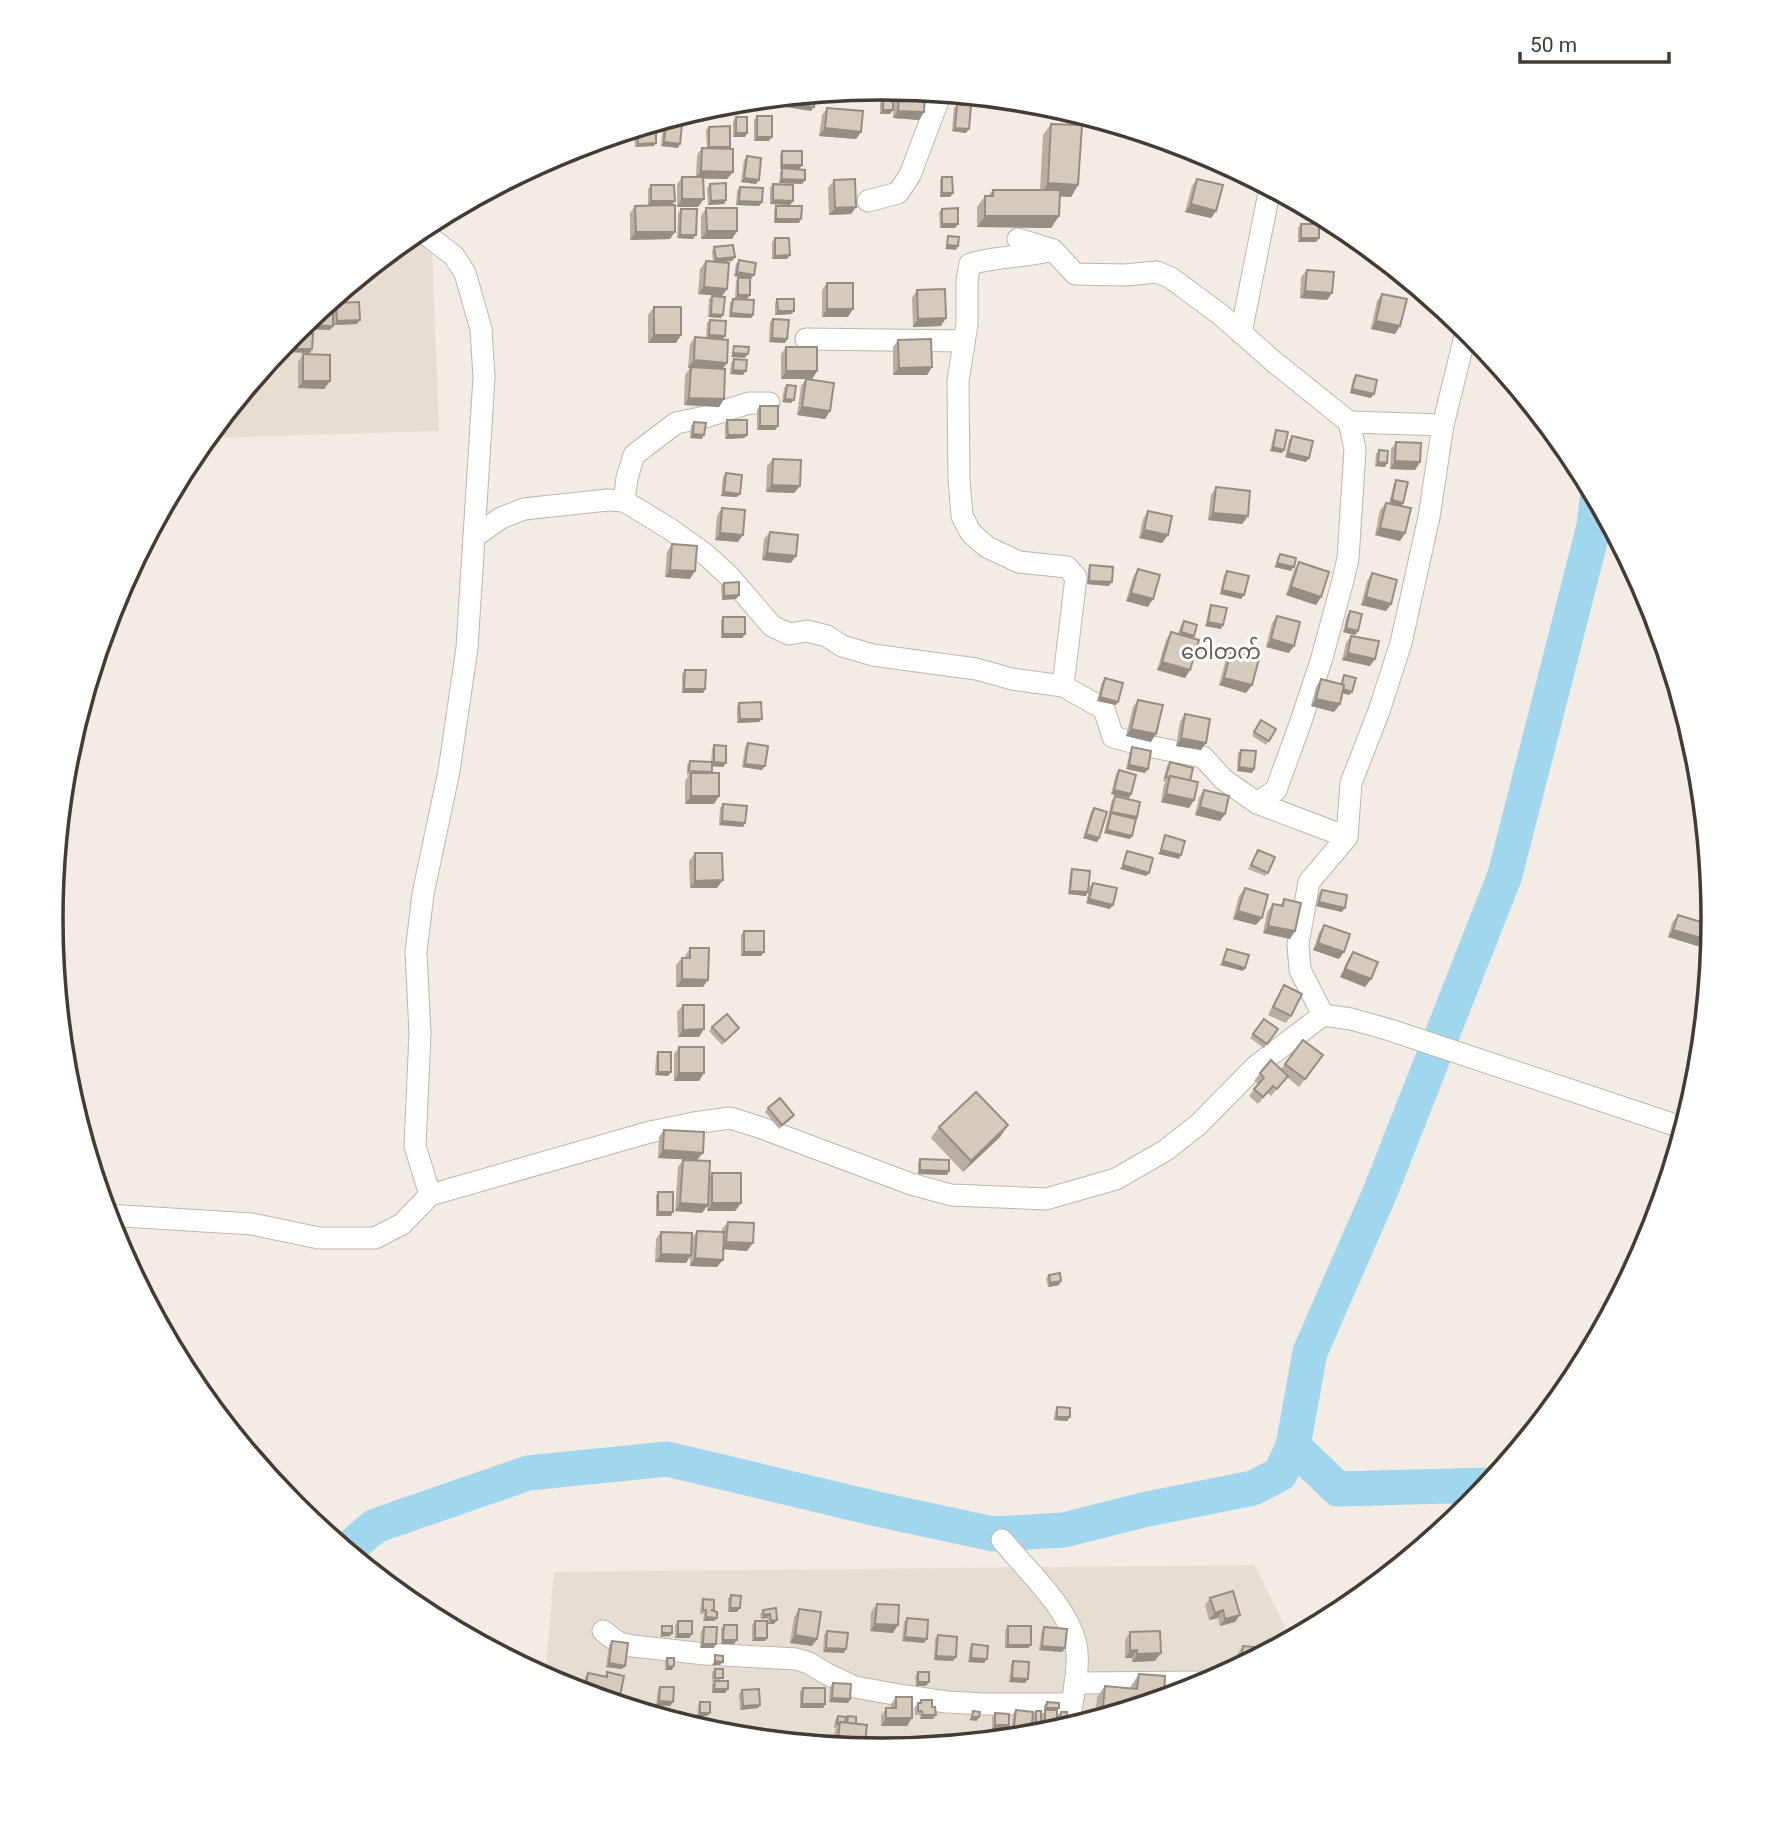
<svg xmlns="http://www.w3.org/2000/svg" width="1765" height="1839" font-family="Roboto,'Noto Sans Myanmar',sans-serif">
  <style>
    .residential { fill: #e6ded2 }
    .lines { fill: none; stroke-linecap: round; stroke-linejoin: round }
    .river { stroke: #a1d7ee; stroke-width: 35 }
    .minor-casing { stroke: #c0b6aa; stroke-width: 23 }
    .minor { stroke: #fff; stroke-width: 21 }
    .wall { fill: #b8aea3 }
    .shaded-wall { fill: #968d84 }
    .building { fill: #d6cabd; stroke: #968d84; stroke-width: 2 }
    .labels { text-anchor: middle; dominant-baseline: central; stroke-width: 6; stroke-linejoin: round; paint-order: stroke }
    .quarter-label { font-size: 21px; fill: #66594c; stroke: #fff }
    .rim { fill: none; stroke: #443c34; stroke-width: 3.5 }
  </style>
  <rect width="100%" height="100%" fill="#f2ece4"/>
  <g class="residential">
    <polygon points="431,222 439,431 207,438 295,331 421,228"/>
    <polygon points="1255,1565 1291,1640 1200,1688 1044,1735 882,1751 720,1735 564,1688 545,1678 554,1572"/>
  </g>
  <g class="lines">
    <g class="river">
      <polyline points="1489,1485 1338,1489 1293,1446 1310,1352 1381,1190 1505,875 1594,526 1597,500"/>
      <polyline points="347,1550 375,1526 528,1473 667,1459 877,1509 993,1534 1064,1530 1143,1510 1253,1488 1280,1474 1293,1446"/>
    </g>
    <g class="minor-casing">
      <g id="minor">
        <polyline points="868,201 898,193 910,175 941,93"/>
        <polyline points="419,229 454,256 465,273 481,329 484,377 467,648 449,771 423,894 416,952 420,1033 415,1146 430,1195"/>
        <polyline points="1018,239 1053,250 1075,274 1125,275 1157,272 1171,278 1221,315 1273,361 1349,422 1355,449 1348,559 1342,584 1321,661 1299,727 1276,790 1257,803"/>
        <path d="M1053,250C1026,257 997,256 970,264L967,280V324L958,381L959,479L962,516L971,533L987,547L1019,562L1067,567L1076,577L1063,686L1104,709L1113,737L1143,745L1203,757L1223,779L1257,803L1347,837"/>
        <polyline points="1241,333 1270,188"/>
        <polyline points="806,339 964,341"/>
        <polyline points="1349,422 1443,425"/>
        <polyline points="624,501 670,529 705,554 729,576 772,626 789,634 807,631 827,636 842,646 873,655 976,669 1012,679 1063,686"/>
        <polyline points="474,537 501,518 524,509 607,500 624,501 627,478 634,455 676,423 705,417 749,403 769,403"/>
        <polyline points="1323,1015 1300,970 1298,944 1309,882 1347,837 1351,783 1379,711 1401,643 1429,517 1443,425 1467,328"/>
        <polyline points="107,1215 252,1224 319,1238 375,1238 402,1224 430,1195 650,1132 694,1123 730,1118 759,1127 911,1184 951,1195 1046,1199 1116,1179 1166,1150 1199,1124 1255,1067 1323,1015 1351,1019 1390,1030 1684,1128"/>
        <path d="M1002,1540C1026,1570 1074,1612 1077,1652C1079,1677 1071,1704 1068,1728"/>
        <polyline points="603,1631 619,1643 633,1646 705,1654 796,1659 809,1663 827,1674 855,1687 905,1696 947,1702 985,1704 1071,1704"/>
        <polyline points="1075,1683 1208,1682"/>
      </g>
    </g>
    <use href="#minor" class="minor"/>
  </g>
  <g class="wall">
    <polygon points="897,89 925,92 924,112 919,120 893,118 895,93"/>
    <polygon points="883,94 893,110 890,114 880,114 880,98"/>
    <polygon points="957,105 966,133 952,131 954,108"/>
    <polygon points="827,108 861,132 856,139 819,136 822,115"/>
    <polygon points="757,116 769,141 754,141 754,120"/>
    <polygon points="736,117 747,133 745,137 733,137 733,121"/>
    <polygon points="666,122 678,148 661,146 663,126"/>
    <polygon points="1051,124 1078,185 1071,197 1060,196 1059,216 1051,228 977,227 977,207 985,196 988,196 993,190 1040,190 1043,135"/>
    <polygon points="709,127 730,147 729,149 733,172 727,179 703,179 698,207 677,207 677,184 682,177 696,177 697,155 702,148 707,148 706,130"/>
    <polygon points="640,128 654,146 635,147 634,132 636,129"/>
    <polygon points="782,151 802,165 799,169 805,180 802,184 779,183 780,172 782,169 780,169 780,155"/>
    <polygon points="747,156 759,180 756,184 741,182 744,160"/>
    <polygon points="942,177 953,193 950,197 940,197 940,180"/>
    <polygon points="1197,179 1216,211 1211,218 1185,212 1192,186"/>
    <polygon points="834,180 856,207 851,214 829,215 828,188"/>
    <polygon points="710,184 726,200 724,204 708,205 707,188"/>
    <polygon points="773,184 793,201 790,205 770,204 770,188"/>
    <polygon points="651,185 675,201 672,205 648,205 648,189"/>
    <polygon points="740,187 762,202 759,206 736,205 737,191"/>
    <polygon points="635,206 670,239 630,240 630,213"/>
    <polygon points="776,206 799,223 774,223 774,210"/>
    <polygon points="706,208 737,231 732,239 701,239 701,216"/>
    <polygon points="681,209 696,235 693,239 677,238 678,213"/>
    <polygon points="942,209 958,224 955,228 940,228 939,212"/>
    <polygon points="1301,224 1319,238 1316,242 1298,242 1298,228"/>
    <polygon points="775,238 790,255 787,259 772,259 772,242"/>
    <polygon points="714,247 735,257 732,261 719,262 727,289 722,296 698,294 700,269 706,261 713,262 712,251"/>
    <polygon points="739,260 754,275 750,279 750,295 747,299 735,298 736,281 738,278 745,278 734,276 736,264"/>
    <polygon points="1307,270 1332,293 1327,300 1300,298 1301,277"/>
    <polygon points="827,283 848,317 822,317 822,290"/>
    <polygon points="917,290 941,326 913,327 912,298"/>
    <polygon points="1382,294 1395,334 1371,329 1377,301"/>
    <polygon points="712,296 721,318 708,317 709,299"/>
    <polygon points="733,299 753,315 751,318 729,317 730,303"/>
    <polygon points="777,299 792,314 775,315 775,303"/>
    <polygon points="336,303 357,324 334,325 333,313 333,326 330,330 308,329 308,320 324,307 333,307"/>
    <polygon points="654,307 676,343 648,343 648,315"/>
    <polygon points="773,319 787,339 785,343 769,342 770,322"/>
    <polygon points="710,320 723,339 724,399 719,407 684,405 685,375 690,368 688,368 690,344 695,337 706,338 707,323"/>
    <polygon points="293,333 312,349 310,353 287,352 287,340"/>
    <polygon points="898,340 932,367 927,375 893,375 893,347"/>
    <polygon points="786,347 817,371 812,379 781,379 781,354"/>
    <polygon points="303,354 330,381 324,389 298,388 298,362"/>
    <polygon points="734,359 743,375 730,374 731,363"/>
    <polygon points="1356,375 1371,398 1350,393 1353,379"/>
    <polygon points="806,379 830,411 825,419 797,415 801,386"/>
    <polygon points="787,385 791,403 782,402 784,388"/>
    <polygon points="760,406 778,426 775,430 757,430 757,410"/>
    <polygon points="727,420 747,435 744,438 725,439 725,424"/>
    <polygon points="694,422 702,439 690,438 691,426"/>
    <polygon points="1276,430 1284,450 1282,453 1270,451 1274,434"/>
    <polygon points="1292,436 1306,462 1285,457 1289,440"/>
    <polygon points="1396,442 1420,462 1415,470 1390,469 1391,449"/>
    <polygon points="1379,450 1385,467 1375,466 1376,454"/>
    <polygon points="773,459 800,486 794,493 766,492 767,466"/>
    <polygon points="726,473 737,497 721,496 723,477"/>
    <polygon points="1396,480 1405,533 1400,541 1375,535 1380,510 1386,503 1389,503 1394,483"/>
    <polygon points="1216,487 1248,516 1242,524 1208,520 1211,495"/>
    <polygon points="722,508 738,542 715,540 717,516"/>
    <polygon points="1148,511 1168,535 1162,543 1139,538 1143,519"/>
    <polygon points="770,532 791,563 762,560 764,539"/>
    <polygon points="672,544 690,579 665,577 667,552"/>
    <polygon points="1299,562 1321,597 1316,605 1286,595 1294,570"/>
    <polygon points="1090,565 1109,586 1087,584 1088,569"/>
    <polygon points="1138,569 1148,607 1126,601 1133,577"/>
    <polygon points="1227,571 1244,595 1241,599 1220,594 1224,575"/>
    <polygon points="1372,573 1391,604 1386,611 1361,605 1367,581"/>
    <polygon points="724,583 739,595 736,599 722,600 721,586"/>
    <polygon points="1211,605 1221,629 1205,626 1209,609"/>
    <polygon points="1350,611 1358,631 1355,635 1343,632 1347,615"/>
    <polygon points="1277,616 1289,653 1266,647 1272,623"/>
    <polygon points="723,617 745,634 742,638 721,638 721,620"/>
    <polygon points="1184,621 1194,636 1193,638 1190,670 1185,678 1157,670 1166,640 1171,632 1178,634 1181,625"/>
    <polygon points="1351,636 1370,666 1342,660 1346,643"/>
    <polygon points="1231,651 1252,685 1246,693 1219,685 1226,659"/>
    <polygon points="685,670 705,689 703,693 682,693 682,674"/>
    <polygon points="1344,675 1352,692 1349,695 1342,693 1340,704 1334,712 1311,706 1316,687 1321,679 1340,684"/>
    <polygon points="1105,678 1116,705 1097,701 1102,682"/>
    <polygon points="1138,700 1151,742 1126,736 1133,707"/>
    <polygon points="739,703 759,722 737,723 737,706"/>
    <polygon points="1185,714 1206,743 1201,750 1176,746 1180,722"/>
    <polygon points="1261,720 1276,729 1266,745 1252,736"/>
    <polygon points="748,743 762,770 742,767 745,747"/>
    <polygon points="714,745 723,767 712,766 714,804 685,804 685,781 689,775 687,775 687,765 690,761 711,762 712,749"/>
    <polygon points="1132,747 1145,773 1126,769 1130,751"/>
    <polygon points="1241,750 1254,769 1252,773 1237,771 1238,753"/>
    <polygon points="1170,762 1190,781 1194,800 1189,808 1161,802 1164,784 1166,782 1163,781 1167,766"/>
    <polygon points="1119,770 1131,794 1129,798 1111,794 1116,774"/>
    <polygon points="1204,790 1225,814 1220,821 1195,815 1199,798"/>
    <polygon points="1115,796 1137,817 1132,836 1130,839 1104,833 1112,800"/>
    <polygon points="723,804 745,823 743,827 719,825 720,808"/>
    <polygon points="1094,808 1099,838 1097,842 1083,838 1091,812"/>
    <polygon points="1258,850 1268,873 1265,876 1248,869"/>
    <polygon points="695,853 717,888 690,888 689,861"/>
    <polygon points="1072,869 1086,896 1068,894 1070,873"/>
    <polygon points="1093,883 1110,909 1086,903 1090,886"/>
    <polygon points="1245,888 1256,925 1233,919 1239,896"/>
    <polygon points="1322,890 1342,912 1316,906 1319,893"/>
    <polygon points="1284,899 1295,931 1290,939 1263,933 1267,912 1273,904 1280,906"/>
    <polygon points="1678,915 1714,926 1711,950 1668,937 1672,923"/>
    <polygon points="1324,925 1339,959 1313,950 1319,933"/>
    <polygon points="744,931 764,952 761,956 741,956 741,935"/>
    <polygon points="690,948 703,987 676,987 676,965 682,958 685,958 685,956"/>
    <polygon points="1353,952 1371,979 1365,987 1340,977 1348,959"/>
    <polygon points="1284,985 1291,1016 1286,1023 1268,1015 1279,993"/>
    <polygon points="683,1005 699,1037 678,1037 677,1012"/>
    <polygon points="1264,1019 1278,1029 1264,1048 1250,1038"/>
    <polygon points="712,1027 739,1028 722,1045 709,1031"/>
    <polygon points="1303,1040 1323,1055 1299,1087 1287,1077 1271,1096 1268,1093 1258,1104 1249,1096 1258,1084 1254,1081 1260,1073 1281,1069"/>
    <polygon points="679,1047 704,1073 699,1081 674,1081 674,1054"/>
    <polygon points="658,1052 671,1072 668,1076 655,1075 656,1056"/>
    <polygon points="768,1108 791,1119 779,1129 765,1112"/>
    <polygon points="1008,1125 1000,1137 963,1172 931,1138 939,1127"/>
    <polygon points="664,1130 697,1160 658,1158 659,1137"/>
    <polygon points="920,1159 949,1171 947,1175 918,1174 918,1163"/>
    <polygon points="683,1160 709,1178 712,1173 741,1203 735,1211 707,1211 707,1206 702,1213 675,1211 678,1167"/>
    <polygon points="658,1192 671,1216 656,1216 656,1195"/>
    <polygon points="728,1222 747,1251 723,1249 717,1267 690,1266 690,1256 686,1263 655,1262 656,1239 661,1232 692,1238 697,1231 722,1232 722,1229"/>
    <polygon points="1049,1275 1061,1281 1059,1285 1048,1287 1046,1278"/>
    <polygon points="1057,1407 1070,1417 1067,1421 1054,1420 1055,1411"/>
    <polygon points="731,1595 737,1612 728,1612 728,1599"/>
    <polygon points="1210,1598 1235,1622 1220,1626 1218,1618 1209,1620 1205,1605"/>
    <polygon points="703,1599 714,1610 717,1618 714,1621 703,1621 704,1614 700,1614 701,1603"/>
    <polygon points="877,1604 893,1633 870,1631 871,1612"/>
    <polygon points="776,1608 774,1624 768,1624 767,1618 761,1619 760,1614 763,1610"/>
    <polygon points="799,1609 812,1646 790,1643 794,1617"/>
    <polygon points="907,1618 924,1643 902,1641 904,1622"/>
    <polygon points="678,1621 689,1638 675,1638 675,1625"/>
    <polygon points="755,1621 765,1641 752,1641 752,1625"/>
    <polygon points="724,1625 734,1644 721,1644 721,1629"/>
    <polygon points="1008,1626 1031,1645 1028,1648 1005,1648 1005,1630"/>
    <polygon points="704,1627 714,1648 700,1648 701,1631"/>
    <polygon points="1044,1627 1065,1648 1062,1652 1039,1650 1042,1630"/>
    <polygon points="827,1631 844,1653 823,1652 824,1635"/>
    <polygon points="1130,1632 1155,1661 1132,1662 1132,1658 1125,1658 1125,1640"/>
    <polygon points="938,1635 956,1657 953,1661 934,1660 935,1639"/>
    <polygon points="612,1641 625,1666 622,1669 606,1667 609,1645"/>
    <polygon points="972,1644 984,1663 968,1662 970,1648"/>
    <polygon points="1243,1646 1263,1655 1236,1669 1238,1653"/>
    <polygon points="667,1658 672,1670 665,1670 665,1662"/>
    <polygon points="1013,1661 1025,1683 1009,1682 1011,1665"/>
    <polygon points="715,1669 721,1681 725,1693 712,1693 712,1684 714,1682 712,1682 712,1672"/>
    <polygon points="607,1672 619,1701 617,1704 582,1693 585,1677 588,1673 605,1676"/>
    <polygon points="918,1672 929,1682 926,1686 916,1686 915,1676"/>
    <polygon points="1139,1674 1164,1699 1095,1720 1097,1697 1105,1686 1130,1688 1131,1686"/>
    <polygon points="833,1683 850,1699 848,1703 829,1702 830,1687"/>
    <polygon points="660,1687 673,1702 670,1706 656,1705 658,1690"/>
    <polygon points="803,1688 825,1704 823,1708 800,1708 800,1691"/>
    <polygon points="742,1690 760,1705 758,1708 740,1710 739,1694"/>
    <polygon points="896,1697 907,1726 881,1726 881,1716 886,1708 891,1708 891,1704"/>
    <polygon points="921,1700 933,1719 920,1719 920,1715 915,1715 915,1707"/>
    <polygon points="700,1702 710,1713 707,1716 697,1716 698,1706"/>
    <polygon points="1047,1702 1059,1708 1057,1711 1057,1724 1054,1728 1042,1728 1042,1714 1044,1712 1044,1706"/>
    <polygon points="1016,1710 1030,1737 1011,1738 1013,1714"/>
    <polygon points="1036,1711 1041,1725 1038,1728 1033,1728 1033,1714"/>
    <polygon points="1061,1712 1066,1721 1064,1725 1058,1725 1058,1715"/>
    <polygon points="995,1713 1009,1725 1006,1729 992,1729 992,1717"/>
    <polygon points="838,1716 845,1720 848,1716 856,1724 865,1742 861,1749 833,1746 835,1730 836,1728 834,1728 835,1720"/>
  </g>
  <g class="shaded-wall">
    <polygon points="762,100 761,102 746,102 747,101"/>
    <polygon points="787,103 814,107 811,111 785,107"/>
    <polygon points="883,110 893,110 890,114 880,114"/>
    <polygon points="898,111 924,112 919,120 893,118"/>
    <polygon points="825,128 861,132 856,139 819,136"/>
    <polygon points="955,128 969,129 966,133 952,131"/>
    <polygon points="736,133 747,133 745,137 733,137"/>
    <polygon points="757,137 772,137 769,141 754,141"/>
    <polygon points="664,142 680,144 678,148 661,146"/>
    <polygon points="656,143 654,146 635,147 638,144"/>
    <polygon points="782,165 802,165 799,169 780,169"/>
    <polygon points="701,171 733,172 727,179 696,178"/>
    <polygon points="744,178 759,180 756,184 741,182"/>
    <polygon points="782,179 805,180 802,184 779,183"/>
    <polygon points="1048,183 1078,185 1071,197 1040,195"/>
    <polygon points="942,193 953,193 950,197 940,197"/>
    <polygon points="682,199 704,199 698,207 677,207"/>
    <polygon points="726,200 724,204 708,205 711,201"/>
    <polygon points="773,200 793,201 790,205 770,204"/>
    <polygon points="651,201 675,201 672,205 648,205"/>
    <polygon points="739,201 762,202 759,206 736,205"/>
    <polygon points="1191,204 1216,211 1211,218 1185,212"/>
    <polygon points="856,207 851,214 829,215 835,208"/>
    <polygon points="985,216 1059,216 1051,228 977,227"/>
    <polygon points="776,219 801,219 799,223 774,223"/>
    <polygon points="942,224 958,224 955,228 940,228"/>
    <polygon points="707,231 737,231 732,239 701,239"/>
    <polygon points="636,232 675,232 670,239 630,240"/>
    <polygon points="680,235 696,235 693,239 677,238"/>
    <polygon points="1301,238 1319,238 1316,242 1298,242"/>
    <polygon points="947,245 958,246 956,250 945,249"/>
    <polygon points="790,255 787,259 772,259 775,256"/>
    <polygon points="735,257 732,261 713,263 716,259"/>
    <polygon points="737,272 754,275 751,279 734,276"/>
    <polygon points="704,287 727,289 722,296 698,294"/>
    <polygon points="1305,291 1332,293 1327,300 1300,298"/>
    <polygon points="738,295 750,295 747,299 735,298"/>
    <polygon points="827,309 853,309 848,317 822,317"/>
    <polygon points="778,311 794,311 792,314 775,315"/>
    <polygon points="731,313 753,315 751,318 729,317"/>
    <polygon points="711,314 723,315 721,318 708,317"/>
    <polygon points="946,318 941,326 913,327 918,319"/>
    <polygon points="360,320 357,324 334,325 337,321"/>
    <polygon points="1376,321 1400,326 1395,334 1371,329"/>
    <polygon points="311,325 333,326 330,330 308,329"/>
    <polygon points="654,335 681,335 676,343 648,343"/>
    <polygon points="709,335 725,336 722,340 706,339"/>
    <polygon points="772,338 787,339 785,343 769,342"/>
    <polygon points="289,349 312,349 310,353 287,352"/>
    <polygon points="733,353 748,354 745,358 731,357"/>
    <polygon points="694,360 727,363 721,371 688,368"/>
    <polygon points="932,367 927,375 893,375 899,368"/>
    <polygon points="733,370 746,371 743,375 730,374"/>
    <polygon points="786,371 817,371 812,379 781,379"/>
    <polygon points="303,381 330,381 324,389 298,388"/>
    <polygon points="1352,389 1374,394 1371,398 1350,393"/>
    <polygon points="689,398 724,399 719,407 684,405"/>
    <polygon points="785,399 794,400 791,403 782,402"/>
    <polygon points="802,407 830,411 825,419 797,415"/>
    <polygon points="760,426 778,426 775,430 757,430"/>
    <polygon points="693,434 704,435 702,439 690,438"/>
    <polygon points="728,435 747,435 744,438 725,439"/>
    <polygon points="1273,447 1284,450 1282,453 1270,451"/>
    <polygon points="1288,453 1309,458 1306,462 1285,457"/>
    <polygon points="1395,461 1420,462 1415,470 1390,469"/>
    <polygon points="1378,462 1387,463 1385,467 1375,466"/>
    <polygon points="772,485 800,486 794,493 766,492"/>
    <polygon points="724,492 740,494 737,497 721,496"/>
    <polygon points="1392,500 1403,503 1401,507 1389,504"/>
    <polygon points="1213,513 1248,516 1242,524 1208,520"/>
    <polygon points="1380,528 1405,533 1400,541 1375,535"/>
    <polygon points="1144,530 1168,535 1162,543 1139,538"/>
    <polygon points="720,533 743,535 738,542 715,540"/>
    <polygon points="767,553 796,556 791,563 762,560"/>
    <polygon points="1277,563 1294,567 1291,571 1274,567"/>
    <polygon points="670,570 695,571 690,579 665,577"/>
    <polygon points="1089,581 1112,582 1109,586 1087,584"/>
    <polygon points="1291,587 1321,597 1316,605 1286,595"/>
    <polygon points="1222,590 1244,595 1241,599 1220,594"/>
    <polygon points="1131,593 1153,599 1148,607 1126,601"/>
    <polygon points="739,595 736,599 722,600 724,596"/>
    <polygon points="1366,597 1391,604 1386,611 1361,605"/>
    <polygon points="1208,622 1223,625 1221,629 1205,626"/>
    <polygon points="1346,628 1358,631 1355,635 1343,632"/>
    <polygon points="1181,632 1194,636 1191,640 1178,636"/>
    <polygon points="723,634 745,634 742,638 721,638"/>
    <polygon points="1271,639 1294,646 1289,653 1266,647"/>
    <polygon points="1348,653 1375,659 1370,666 1342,660"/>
    <polygon points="1162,662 1190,670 1185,678 1157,670"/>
    <polygon points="1224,678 1252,685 1246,693 1219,685"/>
    <polygon points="1340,688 1352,692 1349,695 1338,692"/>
    <polygon points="684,689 705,689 703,693 682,693"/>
    <polygon points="1100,697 1118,702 1116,705 1097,701"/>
    <polygon points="1316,699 1340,704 1334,712 1311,706"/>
    <polygon points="740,719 762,719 759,722 737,723"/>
    <polygon points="1131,729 1156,734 1151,742 1126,736"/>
    <polygon points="1181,738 1206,743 1201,750 1176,746"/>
    <polygon points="714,762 726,763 723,767 711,766"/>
    <polygon points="745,764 765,766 762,770 742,767"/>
    <polygon points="1129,765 1148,769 1145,773 1126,769"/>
    <polygon points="1239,767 1254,769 1252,773 1237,771"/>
    <polygon points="1114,790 1131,794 1129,798 1111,794"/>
    <polygon points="1166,794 1194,800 1189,808 1161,802"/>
    <polygon points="691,796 719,796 714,804 685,804"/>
    <polygon points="1200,807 1225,814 1220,821 1195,815"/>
    <polygon points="1111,812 1137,817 1134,821 1111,813 1109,816"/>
    <polygon points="722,821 745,823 743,827 719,825"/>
    <polygon points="1107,830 1132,836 1130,839 1104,833"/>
    <polygon points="1086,834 1099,838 1097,842 1083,838"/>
    <polygon points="1161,850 1181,855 1179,859 1158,854"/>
    <polygon points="1123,865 1149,873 1146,876 1120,869"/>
    <polygon points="723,880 717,888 690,888 695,881"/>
    <polygon points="1070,891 1088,892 1086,896 1068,894"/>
    <polygon points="1089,899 1113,905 1110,909 1086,903"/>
    <polygon points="1319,902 1345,908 1342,912 1316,906"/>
    <polygon points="1238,911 1262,918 1256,925 1233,919"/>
    <polygon points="1268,926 1295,931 1290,939 1263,933"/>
    <polygon points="1673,930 1712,941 1711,950 1668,937"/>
    <polygon points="1318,943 1344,952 1339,959 1313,950"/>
    <polygon points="744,952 764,952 761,956 741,956"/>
    <polygon points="1223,961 1245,968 1243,971 1220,965"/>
    <polygon points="1345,969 1371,979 1365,987 1340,977"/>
    <polygon points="682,979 708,980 703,987 676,987"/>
    <polygon points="704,1029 699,1037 678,1037 683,1030"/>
    <polygon points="658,1072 671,1072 668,1076 655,1075"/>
    <polygon points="679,1073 704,1073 699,1081 674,1081"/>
    <polygon points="1008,1125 1000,1137 963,1172 971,1161"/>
    <polygon points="663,1150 703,1153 697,1160 658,1158"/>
    <polygon points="920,1170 949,1171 947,1175 918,1174"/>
    <polygon points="680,1203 708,1205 702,1213 675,1211"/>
    <polygon points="712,1203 741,1203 735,1211 707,1211"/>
    <polygon points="658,1212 673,1212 671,1216 656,1216"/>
    <polygon points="726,1242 753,1243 747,1251 721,1249"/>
    <polygon points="661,1254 691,1255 686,1263 655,1262"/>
    <polygon points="695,1258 723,1260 717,1267 690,1266"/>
    <polygon points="1061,1281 1059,1285 1048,1287 1050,1283"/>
    <polygon points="1057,1417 1070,1417 1067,1421 1054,1420"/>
    <polygon points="730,1608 740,1608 737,1612 728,1612"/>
    <polygon points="1223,1610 1218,1618 1209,1620 1215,1613"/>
    <polygon points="770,1614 767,1618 761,1619 764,1615"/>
    <polygon points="1240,1615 1235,1622 1220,1626 1225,1619"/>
    <polygon points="706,1617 717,1618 714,1621 703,1621"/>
    <polygon points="777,1620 774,1624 768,1624 771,1621"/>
    <polygon points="875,1624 898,1625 893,1633 870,1631"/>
    <polygon points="662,1633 672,1633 670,1636 660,1637"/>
    <polygon points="678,1634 692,1634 689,1638 675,1638"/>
    <polygon points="795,1635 817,1639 812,1646 790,1643"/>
    <polygon points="905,1637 927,1639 924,1643 902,1641"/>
    <polygon points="755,1638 767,1638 765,1641 752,1641"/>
    <polygon points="723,1640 737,1640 734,1644 721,1644"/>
    <polygon points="703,1644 716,1644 714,1648 700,1648"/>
    <polygon points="1008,1645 1031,1645 1028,1648 1005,1648"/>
    <polygon points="1042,1646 1065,1648 1062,1652 1039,1650"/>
    <polygon points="826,1648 846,1649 844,1653 823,1652"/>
    <polygon points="1137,1650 1132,1658 1125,1658 1130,1651"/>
    <polygon points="1161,1653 1155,1661 1132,1662 1137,1654"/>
    <polygon points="936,1656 956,1657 953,1661 934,1660"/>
    <polygon points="971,1658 987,1659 984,1663 968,1662"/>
    <polygon points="715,1661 723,1662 720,1665 712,1665"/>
    <polygon points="609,1663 625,1666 622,1669 606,1667"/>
    <polygon points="674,1666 672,1670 665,1670 668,1667"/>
    <polygon points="1012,1678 1028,1679 1025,1683 1009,1682"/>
    <polygon points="918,1682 929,1682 926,1686 916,1686"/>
    <polygon points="714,1689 728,1689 725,1693 712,1693"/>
    <polygon points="594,1697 619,1701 617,1704"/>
    <polygon points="832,1698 850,1699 848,1703 829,1702"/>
    <polygon points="659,1701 673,1702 670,1706 656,1705"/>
    <polygon points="802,1704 825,1704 823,1708 800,1708"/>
    <polygon points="760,1705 758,1708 740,1710 743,1706"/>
    <polygon points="1046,1708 1059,1708 1056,1712 1044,1711"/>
    <polygon points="700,1713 710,1713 707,1716 697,1716"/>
    <polygon points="923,1715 936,1715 933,1719 920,1719"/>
    <polygon points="972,1717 979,1717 977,1721 969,1720"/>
    <polygon points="886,1718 912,1718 907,1726 881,1726"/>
    <polygon points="673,1720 685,1720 682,1724 672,1721"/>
    <polygon points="1060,1721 1066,1721 1064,1725 1058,1725"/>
    <polygon points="1045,1724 1057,1724 1054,1728 1042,1728"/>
    <polygon points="995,1725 1009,1725 1006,1729 992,1729"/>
    <polygon points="1036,1725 1041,1725 1038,1728 1033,1728"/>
    <polygon points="1013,1734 1031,1735 1030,1737 1011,1738"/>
    <polygon points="838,1740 865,1742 861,1749 834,1746"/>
  </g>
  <g class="building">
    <polygon points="900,89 925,92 924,112 898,111"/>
    <rect x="883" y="94" width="10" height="16"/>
    <polygon points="804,95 815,97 814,107 787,103 788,97"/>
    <polygon points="957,105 971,105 969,129 955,128"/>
    <polygon points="827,108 863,111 861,132 825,128"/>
    <rect x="757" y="116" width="15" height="21"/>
    <rect x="736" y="117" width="11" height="16"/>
    <polygon points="666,122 682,124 680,144 664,142"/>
    <polygon points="1051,124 1082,125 1078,185 1048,183"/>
    <polygon points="730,126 730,147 709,147 709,127"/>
    <polygon points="656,127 656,143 638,144 637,129"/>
    <polygon points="702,148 733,149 733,172 701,171"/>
    <rect x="782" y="151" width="20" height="14"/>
    <polygon points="747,156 761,158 759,180 744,178"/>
    <polygon points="782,168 805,170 805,180 782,179"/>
    <polygon points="682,177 703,177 704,199 682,199"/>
    <polygon points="942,177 952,177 953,193 942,193"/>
    <polygon points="855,179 856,207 835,208 834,180"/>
    <polygon points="1197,179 1223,185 1216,211 1191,204"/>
    <polygon points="726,183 726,200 711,201 710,184"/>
    <polygon points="773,184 793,185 793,201 773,200"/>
    <polygon points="651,185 674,185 675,201 651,201"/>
    <polygon points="740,187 763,188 762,202 739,201"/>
    <polygon points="993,190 1060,190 1059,216 985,216 985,196 993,196"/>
    <polygon points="675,205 675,232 636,232 635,206"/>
    <polygon points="776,206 802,206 801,219 776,219"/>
    <polygon points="706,208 737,208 737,231 707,231"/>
    <polygon points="958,208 958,224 942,224 942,209"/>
    <polygon points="681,209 697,209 696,235 680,235"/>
    <rect x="1301" y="224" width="18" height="14"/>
    <polygon points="948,236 959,237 958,246 947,245"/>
    <polygon points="775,238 789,238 790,255 775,256"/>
    <polygon points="733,245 735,257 716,259 714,247"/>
    <polygon points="739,260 756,263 754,275 737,272"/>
    <polygon points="706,261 729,263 727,289 704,287"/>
    <polygon points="1307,270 1334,272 1332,293 1305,291"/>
    <rect x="738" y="278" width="12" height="17"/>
    <rect x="827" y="283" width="26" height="26"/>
    <polygon points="945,289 946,318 918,319 917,290"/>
    <polygon points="1382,294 1407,299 1400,326 1376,321"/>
    <polygon points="712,296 725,297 723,315 711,314"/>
    <polygon points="733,299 754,300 753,315 731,313"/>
    <polygon points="777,299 794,299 794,311 778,311"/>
    <polygon points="359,302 360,320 337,321 336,303"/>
    <polygon points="324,307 333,307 333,326 311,325 311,318"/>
    <rect x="654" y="307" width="27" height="28"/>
    <polygon points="773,319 789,320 787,339 772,338"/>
    <polygon points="710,320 726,321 725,336 709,335"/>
    <polygon points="293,333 313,334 312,349 289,349 290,337"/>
    <polygon points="695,337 728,340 727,363 694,360"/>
    <polygon points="931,339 932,367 899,368 898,340"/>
    <polygon points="734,346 749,347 748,354 733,353"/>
    <rect x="786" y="347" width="31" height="24"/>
    <polygon points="303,354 330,355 330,381 303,381"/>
    <polygon points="734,359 747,360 746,371 733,370"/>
    <polygon points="691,367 725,369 724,399 689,398"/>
    <polygon points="1356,375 1377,380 1374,394 1352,389"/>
    <polygon points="806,379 834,383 830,411 802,407"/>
    <polygon points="787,385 796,386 794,400 785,399"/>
    <rect x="760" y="406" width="18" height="20"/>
    <polygon points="727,420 747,420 747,435 728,435"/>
    <polygon points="694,422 706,423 704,435 693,434"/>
    <polygon points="1276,430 1288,432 1284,450 1273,447"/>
    <polygon points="1292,436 1313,441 1309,458 1288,453"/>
    <polygon points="1396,442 1421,443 1420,462 1395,461"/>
    <polygon points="1379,450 1388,451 1387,463 1378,462"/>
    <polygon points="773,459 801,460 800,486 772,485"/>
    <polygon points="726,473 742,475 740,494 724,492"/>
    <polygon points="1396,480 1408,482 1403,503 1392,500"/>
    <polygon points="1216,487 1250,491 1248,516 1213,513"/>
    <polygon points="1386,503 1411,508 1405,533 1380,528"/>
    <polygon points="722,508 745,510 743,535 720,533"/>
    <polygon points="1148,511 1172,516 1168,535 1144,530"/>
    <polygon points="770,532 798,535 796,556 767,553"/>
    <polygon points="672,544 697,546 695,571 670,570"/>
    <polygon points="1280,554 1296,558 1294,567 1277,563"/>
    <polygon points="1299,562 1329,572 1321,597 1291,587"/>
    <polygon points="1090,565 1113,567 1112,582 1089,581"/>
    <polygon points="1138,569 1160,575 1153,599 1131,593"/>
    <polygon points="1227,571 1249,576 1244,595 1222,590"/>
    <polygon points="1372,573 1397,580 1391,604 1366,597"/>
    <polygon points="739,582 739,595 724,596 724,583"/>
    <polygon points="1211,605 1227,608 1223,625 1208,622"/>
    <polygon points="1350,611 1362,614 1358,631 1346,628"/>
    <polygon points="1277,616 1300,622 1294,646 1271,639"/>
    <rect x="723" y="617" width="22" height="17"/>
    <polygon points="1184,621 1197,625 1194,636 1181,632"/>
    <polygon points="1171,632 1199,640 1190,670 1162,662"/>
    <polygon points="1351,636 1379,641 1375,659 1348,653"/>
    <polygon points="1231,651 1259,659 1252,685 1224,678"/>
    <polygon points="685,670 706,670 705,689 684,689"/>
    <polygon points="1344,675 1356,678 1352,692 1343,689 1344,685 1342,684"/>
    <polygon points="1105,678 1123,683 1118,702 1100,697"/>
    <polygon points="1321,679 1344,685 1340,704 1316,699"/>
    <polygon points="1138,700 1163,705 1156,734 1131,729"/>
    <polygon points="761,702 762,719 740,719 739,703"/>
    <polygon points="1185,714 1210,719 1206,743 1181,738"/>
    <polygon points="1261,720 1276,729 1269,741 1254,732"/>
    <polygon points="748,743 768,746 765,766 745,764"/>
    <polygon points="714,745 726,746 726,763 714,762"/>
    <polygon points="1132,747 1151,751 1148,769 1129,765"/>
    <polygon points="1241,750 1256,751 1254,769 1239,767"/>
    <polygon points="690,761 712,762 712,772 689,771"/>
    <polygon points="1170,762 1193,768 1190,781 1170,776 1169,778 1166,777"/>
    <polygon points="1119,770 1136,775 1131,794 1114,790"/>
    <rect x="691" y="773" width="28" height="23"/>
    <polygon points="1170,776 1198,782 1194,800 1166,794"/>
    <polygon points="1204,790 1229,796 1225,814 1200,807"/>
    <polygon points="1115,796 1140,802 1137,817 1111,812"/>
    <polygon points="723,804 747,806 745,823 722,821"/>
    <polygon points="1094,808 1107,812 1099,838 1086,834"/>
    <polygon points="1111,813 1136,819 1132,836 1107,830"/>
    <polygon points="1165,835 1185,841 1181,855 1161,850"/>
    <polygon points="1258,850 1275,857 1268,873 1251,865"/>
    <polygon points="1127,851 1153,858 1149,873 1123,865"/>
    <polygon points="695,853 722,853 723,880 695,881"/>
    <polygon points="1072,869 1090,871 1088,892 1070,891"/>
    <polygon points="1093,883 1117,888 1113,905 1089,899"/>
    <polygon points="1245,888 1268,895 1262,918 1238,911"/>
    <polygon points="1322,890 1347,895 1345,908 1319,902"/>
    <polygon points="1284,899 1301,903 1295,931 1268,926 1273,904 1283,906"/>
    <polygon points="1678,915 1714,926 1712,941 1673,930"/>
    <polygon points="1324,925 1350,934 1344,952 1318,943"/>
    <rect x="744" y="931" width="20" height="21"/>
    <polygon points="690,948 709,948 708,980 682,979 682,958 690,958"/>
    <polygon points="1227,949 1249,955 1245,968 1223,961"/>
    <polygon points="1353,952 1378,962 1371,979 1345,969"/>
    <polygon points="1284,985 1302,994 1291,1016 1273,1007"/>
    <polygon points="683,1005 704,1005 704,1029 683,1030"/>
    <polygon points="727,1014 739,1028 725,1041 712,1027"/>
    <polygon points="1264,1019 1278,1029 1267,1044 1253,1034"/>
    <polygon points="1303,1040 1323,1055 1305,1079 1285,1064"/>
    <rect x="679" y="1047" width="25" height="26"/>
    <rect x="658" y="1052" width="13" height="20"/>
    <polygon points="1271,1060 1288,1076 1277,1089 1273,1086 1263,1097 1254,1089 1264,1078 1260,1073"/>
    <polygon points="976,1092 1008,1125 971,1161 939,1127"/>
    <polygon points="780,1098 794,1115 782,1125 768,1108"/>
    <polygon points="664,1130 704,1132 703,1153 663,1150"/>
    <polygon points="920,1159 949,1160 949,1171 920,1170"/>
    <polygon points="683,1160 710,1161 708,1205 680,1203"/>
    <rect x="712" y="1173" width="29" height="30"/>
    <rect x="658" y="1192" width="15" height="20"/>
    <polygon points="728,1222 754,1223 753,1243 726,1242"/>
    <polygon points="697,1231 724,1232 723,1260 695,1258"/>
    <polygon points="661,1232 692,1233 691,1255 661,1254"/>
    <polygon points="1060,1273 1061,1281 1050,1283 1049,1275"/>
    <polygon points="1057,1407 1070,1408 1070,1417 1057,1417"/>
    <polygon points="1233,1591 1240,1615 1225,1619 1223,1610 1215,1613 1210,1598"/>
    <polygon points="731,1595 741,1596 740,1608 730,1608"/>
    <polygon points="703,1599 714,1600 714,1610 711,1610 717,1612 717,1618 706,1617 706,1610 703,1610"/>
    <polygon points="877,1604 899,1605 898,1625 875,1624"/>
    <polygon points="776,1608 777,1620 771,1621 770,1614 764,1615 763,1610"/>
    <polygon points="799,1609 821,1612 817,1639 795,1635"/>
    <polygon points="907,1618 928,1620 927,1639 905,1637"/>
    <rect x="678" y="1621" width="14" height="13"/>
    <rect x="755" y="1621" width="12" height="17"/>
    <polygon points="724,1625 737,1625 737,1640 723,1640"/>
    <rect x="662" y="1626" width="10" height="7"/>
    <rect x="1008" y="1626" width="23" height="19"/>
    <polygon points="704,1627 717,1627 716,1644 703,1644"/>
    <polygon points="1044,1627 1067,1629 1065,1648 1042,1646"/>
    <polygon points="827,1631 848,1633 846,1649 826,1648"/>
    <polygon points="1160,1631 1161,1653 1137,1654 1137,1650 1130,1651 1130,1632"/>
    <polygon points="938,1635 957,1637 956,1657 936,1656"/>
    <polygon points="612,1641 628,1643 625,1666 609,1663"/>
    <polygon points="972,1644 988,1646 987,1659 971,1658"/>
    <polygon points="1243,1646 1264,1648 1263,1655 1240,1667"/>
    <polygon points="715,1655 723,1656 723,1662 715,1661"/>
    <polygon points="667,1658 674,1658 674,1666 668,1667"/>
    <polygon points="1013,1661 1029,1662 1028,1679 1012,1678"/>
    <rect x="715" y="1669" width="8" height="9"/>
    <polygon points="607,1672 624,1676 619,1701 594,1697 584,1694 588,1673 607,1677"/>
    <rect x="918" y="1672" width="11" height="10"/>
    <polygon points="1139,1674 1165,1676 1164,1699 1108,1716 1102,1716 1105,1686 1137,1689"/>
    <polygon points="715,1681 728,1681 728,1689 714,1689"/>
    <polygon points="833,1683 851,1684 850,1699 832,1698"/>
    <polygon points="660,1687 674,1687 673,1702 659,1701"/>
    <polygon points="803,1688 825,1688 825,1704 802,1704"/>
    <polygon points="759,1689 760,1705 743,1706 742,1690"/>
    <polygon points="896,1697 912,1697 912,1718 886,1718 886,1708 896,1708"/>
    <polygon points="921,1700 932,1700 932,1707 935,1707 936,1715 923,1715 922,1711 918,1711 918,1703 921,1703"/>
    <rect x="700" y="1702" width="10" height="11"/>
    <polygon points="1047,1702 1059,1703 1059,1708 1046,1708"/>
    <polygon points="1016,1710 1033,1712 1031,1735 1013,1734"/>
    <rect x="1045" y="1710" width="12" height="14"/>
    <polygon points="973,1711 980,1712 979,1717 972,1717"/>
    <rect x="1036" y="1711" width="5" height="14"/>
    <polygon points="673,1712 685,1713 685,1720 673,1720"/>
    <polygon points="1061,1712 1067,1712 1066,1721 1060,1721"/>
    <polygon points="995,1713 1009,1714 1009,1725 995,1725"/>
    <polygon points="838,1716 846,1717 845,1723 840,1722 839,1724 837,1724"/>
    <polygon points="848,1716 856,1717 856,1724 847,1723"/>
    <polygon points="695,1720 709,1723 707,1731 694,1727"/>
    <polygon points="840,1722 867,1725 865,1742 838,1740"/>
    <polygon points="958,1740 980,1741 980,1742 958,1744"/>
    <polygon points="895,1745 909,1746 909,1749 895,1750"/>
  </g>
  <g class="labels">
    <g class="quarter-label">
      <text x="1221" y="652">ဝေါတက်</text>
    </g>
  </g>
  <path d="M0 0H1765V1839H0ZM63 919a819 819 0 1 1 1638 0a819 819 0 1 1-1638 0Z" fill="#fff" fill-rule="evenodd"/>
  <path class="rim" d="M63 919a819 819 0 1 1 1638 0a819 819 0 1 1-1638 0Z"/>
  <path d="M1520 52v10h149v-10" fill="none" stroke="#443c34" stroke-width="3.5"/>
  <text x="1530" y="52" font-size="21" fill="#443c34" stroke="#ffffff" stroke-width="5" paint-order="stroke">50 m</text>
</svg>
